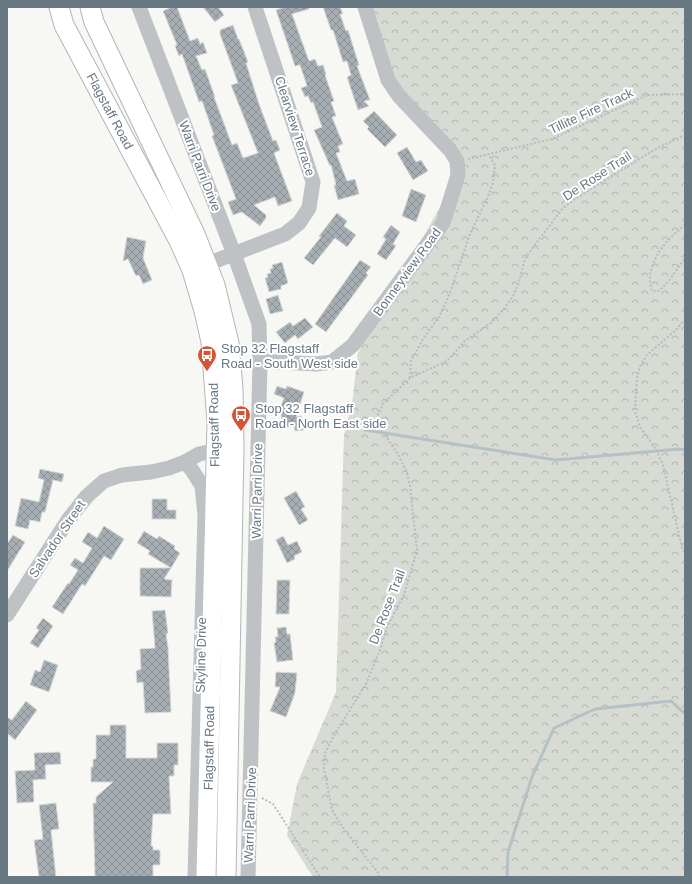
<svg xmlns="http://www.w3.org/2000/svg" width="692" height="884" font-family="Arial,sans-serif">
  <style>
    .forest { fill: url(#forest-crowns) }
    .lines { fill: none; stroke-linecap: round; stroke-linejoin: round }
    .stream { stroke: #b5c1c5; stroke-width: 3 }
    .building { fill: url(#building-cross-hatch); stroke: #d8d8d7 }
    .major-casing { stroke: #b2b6ba; stroke-width: 21 }
    .path { stroke: #b8bbbd; stroke-width: 2; stroke-dasharray: 2 2; stroke-linecap: butt }
    .minor { stroke: #bec2c5; stroke-width: 15 }
    .major { stroke: #fff; stroke-width: 19 }
    .labels { text-anchor: middle; dominant-baseline: central; stroke-width: 4; stroke-linejoin: round; paint-order: stroke }
    .street-label { font-size: 13px; fill: #687883; stroke: #fff }
    .poi-label { font-size: 13px; fill: #687883; stroke: #fff; text-anchor: start }
  </style>
  <defs>
    <pattern id="forest-crowns" width="20" height="18" patternUnits="userSpaceOnUse"><rect width="20" height="18" fill="#d7dbd4"/><path d="M2 6a3 3 0 1 1 6 0M12 15a3 3 0 1 1 6 0" fill="none" stroke="#b2b6b1"/></pattern>
    <pattern id="building-cross-hatch" width="8" height="8" patternUnits="userSpaceOnUse"><rect width="8" height="8" fill="#a6adb3"/><path d="M0 0l8 8M0 8l8-8" fill="none" stroke="#8b9297"/></pattern>
  </defs>
  <rect width="100%" height="100%" fill="#f7f7f4"/>
  <polygon class="forest" points="365,7 685,7 685,877 313,877 287,836 297,784 336,692 344,435 352,404 358,353 458,175 457,161 388,80"/>
  <g class="lines">
    <g class="stream">
      <polyline points="365,430 556,460 679,449 685,450"/>
      <polyline points="507,877 508,852 532,777 554,728 595,709 671,701 685,714"/>
    </g>
  </g>
  <g class="building">
    <polygon points="172,7 177,7 190,41 198,38 200,44 203,42 207,53 196,56 202,70 205,69 215,97 214,97 232,145 237,143 243,158 258,153 231,85 238,83 220,34 220,30 233,25 238,39 239,39 248,62 246,63 259,104 273,141 276,140 280,150 274,153 292,201 278,206 275,197 254,205 266,215 266,218 260,226 242,212 233,215 228,202 236,199 212,136 214,135 202,101 199,102 182,54 179,56 175,46 177,45 163,11"/>
    <polygon points="203,7 218,7 224,15 215,22"/>
    <polygon points="285,7 309,7 309,9 292,14 309,61 315,59 318,66 323,65 326,74 325,75 334,101 331,102 336,116 332,117 343,144 338,146 340,152 336,153 347,181 355,179 359,194 338,200 334,185 336,185 331,165 330,166 314,130 322,127 313,102 311,103 308,96 305,97 301,88 307,86 300,65 295,66 276,10"/>
    <polygon points="323,7 340,7 343,14 340,14 346,31 348,30 359,65 357,66 370,100 364,101 369,106 358,110 347,77 351,75 347,61 343,62 333,30 331,30"/>
    <polygon points="374,111 397,135 385,147 367,129 369,127 363,121"/>
    <polygon points="407,147 416,162 421,160 428,171 413,180 397,153"/>
    <polygon points="411,189 426,195 416,222 402,216"/>
    <polygon points="337,213 347,221 344,226 356,235 347,247 335,238 313,265 304,258 321,237 319,236"/>
    <polygon points="391,225 400,232 393,244 396,246 386,260 377,254 386,239 383,237"/>
    <polygon points="127,237 146,241 143,258 152,280 143,284 139,275 136,276 128,259 123,261"/>
    <polygon points="360,260 371,267 366,273 368,275 326,332 315,324"/>
    <polygon points="282,262 288,283 281,286 281,289 269,292 265,278 268,277 267,274 271,273 270,269 273,268 272,265"/>
    <polygon points="278,295 283,311 270,314 266,299"/>
    <polygon points="305,318 313,327 298,339 295,335 285,343 276,332 290,322 293,326"/>
    <polygon points="277,386 286,389 287,386 304,392 296,417 301,416 304,430 295,431 294,426 283,428 280,408 284,398 274,394"/>
    <polygon points="40,469 64,474 62,482 53,480 45,512 42,512 40,522 30,520 28,529 15,526 21,498 39,502 44,480 38,478"/>
    <polygon points="296,491 305,507 301,509 308,520 299,525 284,498"/>
    <polygon points="152,499 167,499 167,510 176,510 176,519 152,519"/>
    <polygon points="104,526 124,539 111,560 104,556 85,586 82,584 63,614 52,607 68,583 69,584 78,570 70,565 75,558 83,563 92,548 82,542 88,532 97,538"/>
    <polygon points="144,531 157,539 159,536 175,546 174,549 180,553 171,568 148,554 150,551 137,543"/>
    <polygon points="13,535 25,542 7,571 7,544"/>
    <polygon points="283,536 288,545 297,541 302,552 294,556 295,559 287,563 276,540"/>
    <polygon points="140,568 171,568 164,579 172,580 171,597 140,596"/>
    <polygon points="277,580 290,580 289,614 276,614"/>
    <polygon points="165,610 168,633 166,634 168,647 171,712 145,713 143,682 137,683 136,671 141,669 140,649 155,648 152,611"/>
    <polygon points="43,618 53,626 38,648 30,643 39,630 36,628"/>
    <polygon points="286,627 287,634 290,634 293,660 277,662 274,643 276,642 275,637 278,637 277,628"/>
    <polygon points="44,660 58,665 49,692 30,685 35,670 40,672"/>
    <polygon points="276,672 297,673 295,693 286,717 270,711 280,687 275,687"/>
    <polygon points="26,701 37,710 15,740 7,733 7,717 12,720"/>
    <polygon points="110,725 126,725 126,758 157,758 157,743 178,743 178,765 174,765 174,776 169,776 171,814 153,814 151,846 153,846 153,850 160,850 160,865 153,865 153,877 95,877 93,803 96,803 96,797 113,782 91,782 91,767 93,767 93,759 96,759 96,735 110,735"/>
    <polygon points="60,752 61,764 45,765 46,779 33,780 34,802 17,803 15,771 35,770 34,753"/>
    <polygon points="56,803 59,829 51,830 56,877 39,877 34,840 43,839 39,805"/>
  </g>
  <g class="lines">
    <g class="major-casing">
      <g id="major">
        <polyline points="59,7 64,25 179,241 192,270 204,311 211,342 217,422 206,877"/>
        <polyline points="90,7 94,22 195,234 215,285 229,343 233,389 234,448 226,877"/>
      </g>
    </g>
    <g class="path">
      <polyline points="468,159 552,139 647,95 685,94"/>
      <path d="M685,225C666,239 643,266 652,291H659L668,282L685,258"/>
      <polyline points="685,319 677,329 647,355 640,366 637,378 635,411 640,427 656,449 663,465 682,548 685,553"/>
      <polyline points="410,378 411,361 423,339 439,317 450,293 470,234 487,199 493,183 495,165 488,154"/>
      <polyline points="262,798 273,804 320,877"/>
      <polyline points="379,877 379,874 344,829 332,810 324,768 325,753 336,732 366,684 380,650 387,627 404,595 417,550 410,486 407,473 398,454 378,425 378,414 383,404 410,378 447,361 465,341 492,322 503,310 513,296 519,282 525,258 563,208 575,199 654,150 685,135"/>
    </g>
    <g class="minor">
      <polyline points="139,7 234,254 259,324 260,361 248,877"/>
      <polyline points="197,268 285,234 299,223 309,208 313,182 255,7"/>
      <polyline points="260,361 316,364 332,362 353,345 443,223 458,175 457,161 450,150 399,96 388,80 365,7"/>
      <polyline points="185,462 192,470 202,486 205,515 195,877"/>
      <polyline points="7,615 68,520 87,496 104,481 122,475 151,472 169,468 185,462 199,454 227,448"/>
    </g>
    <use href="#major" class="major"/>
  </g>
  <defs>
    <g id="bus-pin" transform="scale(1)"><path d="M0 17L-7.5 6A9.5 9.5 0 1 1 7.5 6Z" fill="#d65435" stroke="#fff"/><path d="M-5-6H5V4H4V6H2V4H-2V6H-4V4H-5ZM-3.5-4V0h7V-4ZM-3.5 1.2v1.5H-2V1.2ZM2 1.2v1.5H3.5V1.2Z" fill="#fff"/></g>
  </defs>
  <g fill-rule="evenodd">
    <use href="#bus-pin" x="207" y="355"/>
    <use href="#bus-pin" x="241" y="415"/>
  </g>
  <g class="labels">
    <g class="street-label">
      <text transform="translate(110 111) rotate(62)">Flagstaff Road</text>
      <text transform="translate(591 111) rotate(-25)">Tillite Fire Track</text>
      <text transform="translate(295 126) rotate(72)">Clearview Terrace</text>
      <text transform="translate(200 166) rotate(69)">Warri Parri Drive</text>
      <text transform="translate(597 176) rotate(-33)">De Rose Trail</text>
      <text transform="translate(407 272) rotate(-54)">Bonneyview Road</text>
      <text transform="translate(214 425) rotate(-91)">Flagstaff Road</text>
      <text transform="translate(257 491) rotate(-89)">Warri Parri Drive</text>
      <text transform="translate(57 539) rotate(-56)">Salvador Street</text>
      <text transform="translate(387 607) rotate(-69)">De Rose Trail</text>
      <text transform="translate(201 655) rotate(-89)">Skyline Drive</text>
      <text transform="translate(209 748) rotate(-89)">Flagstaff Road</text>
      <text transform="translate(250 815) rotate(-88)">Warri Parri Drive</text>
    </g>
    <g class="poi-label">
      <text x="221" y="348">Stop 32 Flagstaff<tspan x="221" dy="15">Road - South West side</tspan></text>
      <text x="255" y="408">Stop 32 Flagstaff<tspan x="255" dy="15">Road - North East side</tspan></text>
    </g>
  </g>
  <rect width="692" height="884" fill="none" stroke="#687883" stroke-width="16"/>
</svg>
